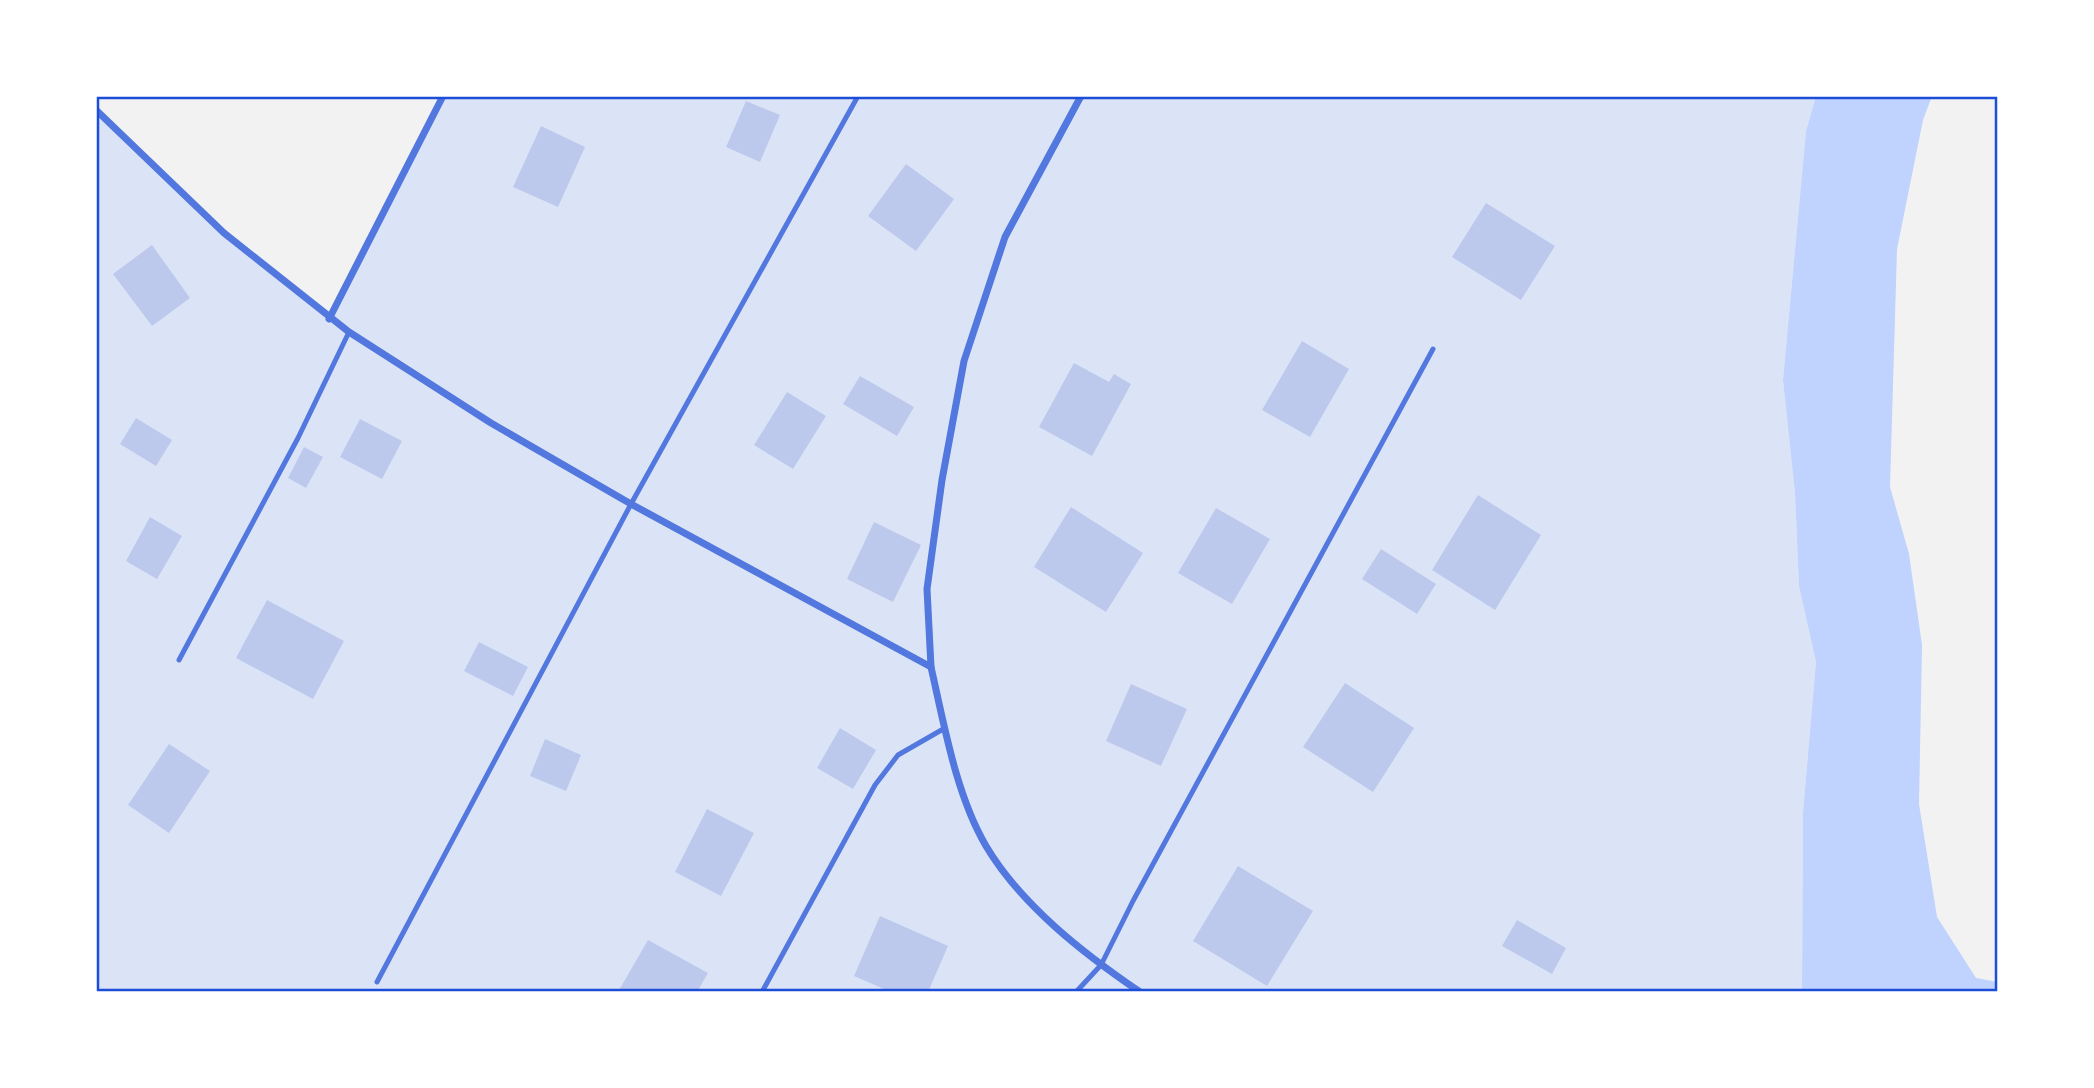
<svg xmlns="http://www.w3.org/2000/svg" width="2094" height="1088" font-family="'Alegreya Sans',sans-serif">
  <style>
    .green { fill: #dbe4f7 }
    .water { fill: #bfd3fe }
    .building { fill: #bdc9ec }
    .lines { fill: none; stroke-linecap: round; stroke-linejoin: round }
    .service { stroke: #5277de; stroke-width: 5 }
    .minor { stroke: #5277de; stroke-width: 7 }
    .neatline { fill: none; stroke: #1d4ed8; stroke-width: 2.5 }
  </style>
  <rect width="100%" height="100%" fill="#f2f2f2"/>
  <polygon class="green" points="443,96 1816,96 1806,131 1783,380 1795,493 1799,586 1816,662 1803,812 1802,992 96,992 96,110 224,233 329,318"/>
  <polygon class="water" points="1816,96 1932,96 1923,120 1897,249 1890,487 1909,554 1922,645 1919,804 1937,917 1976,978 1998,982 1998,992 1802,992 1803,812 1816,662 1799,586 1795,493 1783,380 1806,131"/>
  <g class="building">
    <polygon points="746,101 780,115 760,162 726,147"/>
    <polygon points="541,126 585,147 558,207 513,187"/>
    <polygon points="906,164 954,199 916,251 868,216"/>
    <polygon points="1486,203 1555,246 1521,300 1452,257"/>
    <polygon points="152,245 190,298 152,326 113,274"/>
    <polygon points="1302,341 1349,369 1310,437 1262,410"/>
    <polygon points="1074,363 1109,382 1114,374 1131,384 1092,456 1039,427"/>
    <polygon points="860,376 914,407 897,436 843,404"/>
    <polygon points="787,392 826,416 793,469 754,445"/>
    <polygon points="136,418 172,440 156,466 120,444"/>
    <polygon points="360,419 402,441 382,479 340,457"/>
    <polygon points="304,447 323,457 306,488 288,478"/>
    <polygon points="1478,495 1541,535 1495,610 1432,570"/>
    <polygon points="1071,507 1143,553 1106,612 1034,567"/>
    <polygon points="1216,508 1270,539 1232,604 1178,573"/>
    <polygon points="150,517 182,536 157,579 126,561"/>
    <polygon points="874,522 921,545 893,602 847,579"/>
    <polygon points="1381,549 1436,584 1417,614 1362,579"/>
    <polygon points="267,600 344,641 313,699 236,658"/>
    <polygon points="479,642 528,667 513,696 464,671"/>
    <polygon points="1345,683 1414,728 1373,792 1303,747"/>
    <polygon points="1131,684 1187,709 1161,766 1106,741"/>
    <polygon points="840,728 876,750 853,789 817,768"/>
    <polygon points="545,739 581,755 566,791 530,776"/>
    <polygon points="169,744 210,771 169,833 128,805"/>
    <polygon points="707,809 754,833 721,896 675,872"/>
    <polygon points="1238,866 1313,911 1267,986 1193,941"/>
    <polygon points="880,916 948,946 928,992 891,992 854,976"/>
    <polygon points="1517,920 1566,948 1552,974 1502,946"/>
    <polygon points="648,940 708,973 697,992 618,992"/>
  </g>
  <g class="lines">
    <g class="service">
      <polyline points="179,660 298,438 349,332"/>
      <polyline points="377,982 631,504 858,96"/>
      <polyline points="762,992 875,785 898,755 945,728"/>
      <polyline points="1076,992 1101,965 1133,901 1433,349"/>
    </g>
    <g class="minor">
      <path d="M96,110L224,233L349,332L491,423L631,504L931,667C944,724 956,795 986,846C1021,905 1084,954 1140,992"/>
      <polyline points="329,319 443,96"/>
      <polyline points="931,667 927,589 942,480 964,361 1005,237 1081,96"/>
    </g>
  </g>
  <rect width="2094" height="1088" fill="none" stroke="#ffffff" stroke-width="196"/>
  <rect x="98" y="98" width="1898" height="892" class="neatline"/>
</svg>
